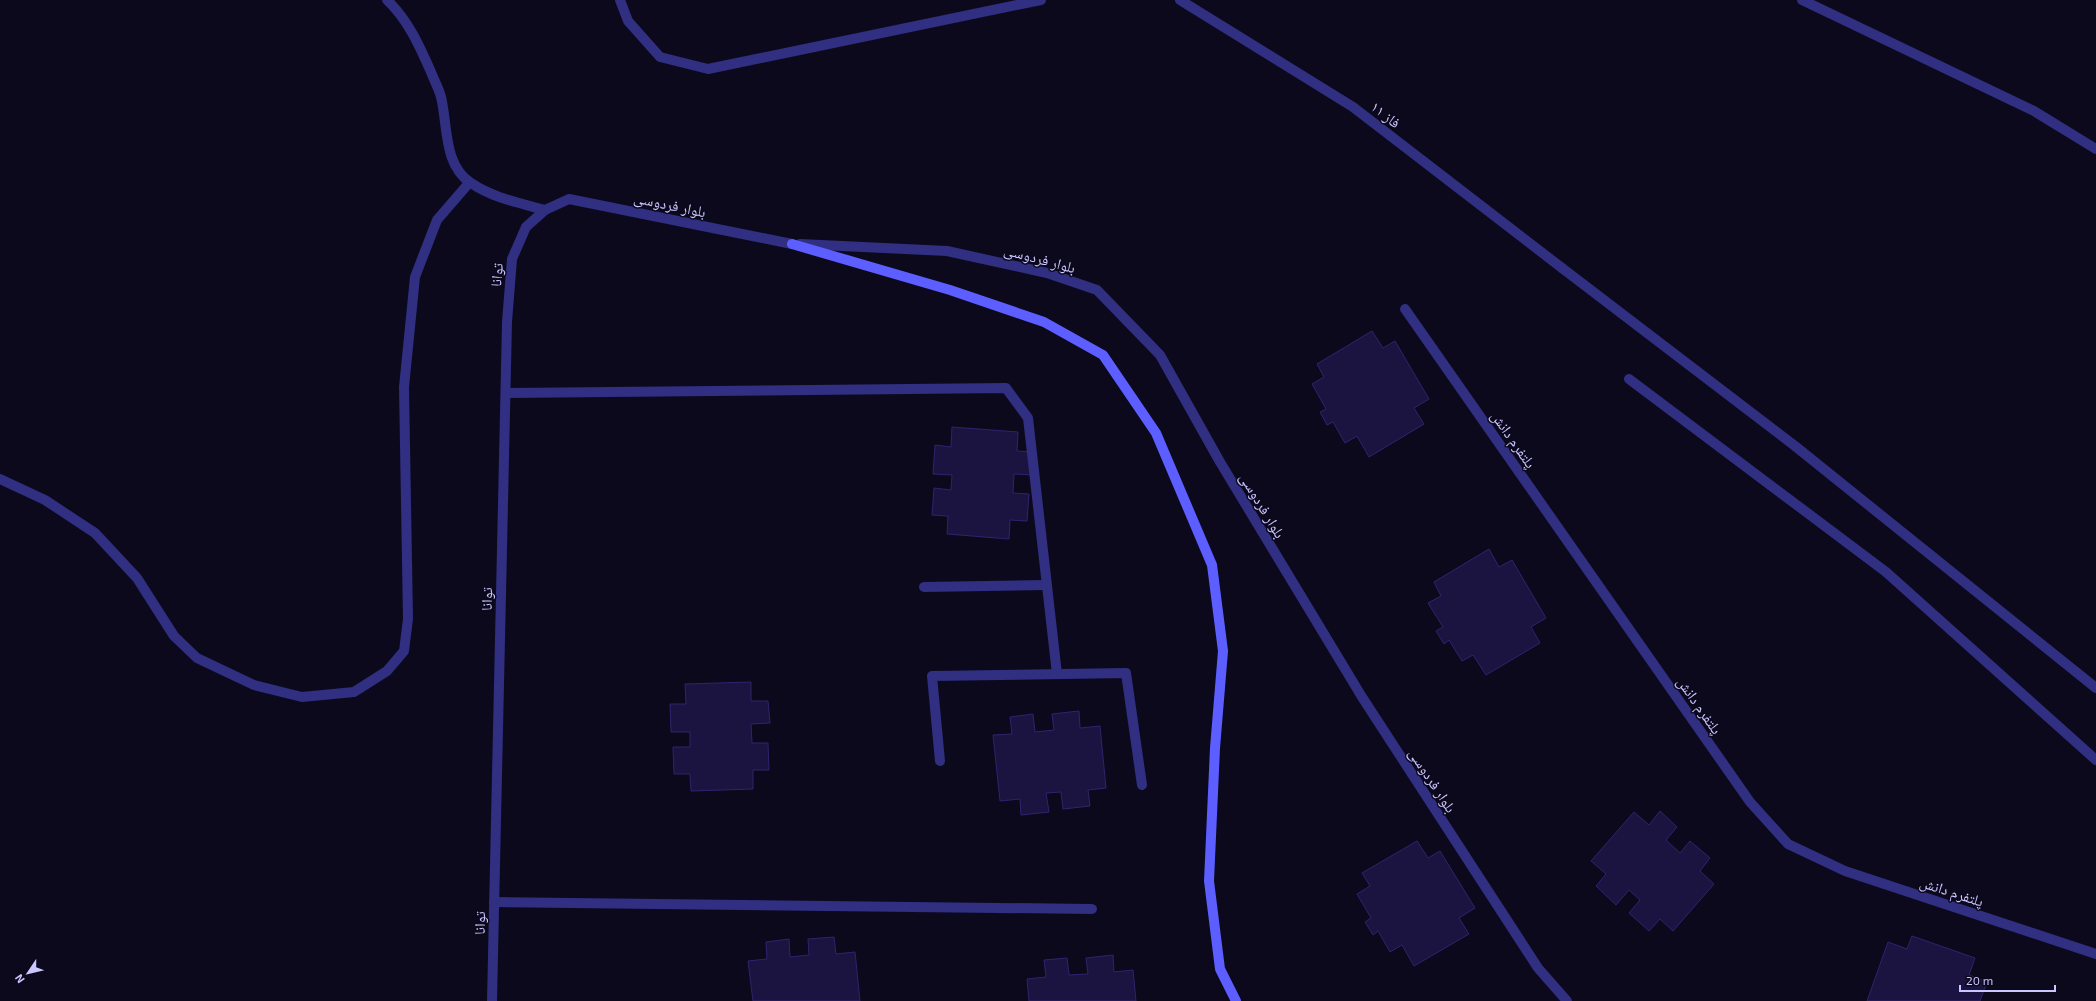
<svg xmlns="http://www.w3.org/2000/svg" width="2096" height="1001" font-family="'Exo 2','Noto Naskh Arabic',sans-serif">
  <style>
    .building { fill: #1b1440; stroke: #30236e }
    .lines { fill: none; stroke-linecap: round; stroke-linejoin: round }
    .service { stroke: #302f81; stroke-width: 10 }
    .minor { stroke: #302f81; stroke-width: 10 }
    .tertiary { stroke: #302f81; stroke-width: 10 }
    .secondary { stroke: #5d5eff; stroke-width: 10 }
    .labels { text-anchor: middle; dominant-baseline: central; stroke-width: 3; stroke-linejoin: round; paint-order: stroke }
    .street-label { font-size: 15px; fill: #cac6ff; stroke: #0c091d }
  </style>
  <rect width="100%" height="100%" fill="#0c091d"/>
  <g class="building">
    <polygon points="1372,331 1383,348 1395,341 1429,399 1414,408 1424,424 1369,457 1357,436 1345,443 1333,422 1327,425 1320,412 1326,409 1312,384 1324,377 1317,364"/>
    <polygon points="952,427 1018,432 1017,451 1034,452 1032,475 1014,474 1013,493 1029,494 1027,521 1010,520 1009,539 947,534 948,516 932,515 934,488 951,490 952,475 933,474 935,445 951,447"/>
    <polygon points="1489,549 1499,567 1512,560 1546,618 1531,627 1540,643 1486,675 1473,655 1462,661 1449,640 1444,644 1436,631 1443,627 1428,603 1441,596 1434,582"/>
    <polygon points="751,682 751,701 768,701 770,723 751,724 752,743 768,743 769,770 753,770 753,789 691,791 690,774 674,774 673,747 690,747 690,732 671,732 670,704 686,704 685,684"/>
    <polygon points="1079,711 1080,728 1100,726 1106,788 1088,790 1090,806 1063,809 1061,792 1046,793 1049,812 1021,815 1020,799 1000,801 993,735 1012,734 1010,717 1033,714 1035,732 1054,730 1052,714"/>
    <polygon points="1660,811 1677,827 1666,840 1680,853 1690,841 1710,858 1700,871 1714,884 1673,931 1660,919 1649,931 1629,913 1640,900 1629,890 1616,905 1596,886 1606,874 1591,861 1634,812 1649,825"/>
    <polygon points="1417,841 1428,858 1440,851 1475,908 1459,918 1469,934 1414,966 1402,945 1390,952 1378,931 1373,935 1365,922 1371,918 1357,894 1370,886 1362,873"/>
    <polygon points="1912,936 1975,958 1969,975 1987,982 1980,1001 1867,1001 1888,942 1907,949"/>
    <polygon points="834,937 836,954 855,952 860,1001 753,1001 748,961 767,959 766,942 789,939 790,957 809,955 808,939"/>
    <polygon points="1113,955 1114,972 1133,970 1136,1001 1029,1001 1027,979 1046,977 1044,960 1067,958 1069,975 1088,974 1086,958"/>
  </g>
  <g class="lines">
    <g class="service">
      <path d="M387,0C408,20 419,45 431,72C434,80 439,89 441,97C448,125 443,165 471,183C493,198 520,203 545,210"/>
      <polyline points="620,0 628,21 660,57 708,69 1041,0"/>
      <polyline points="1180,0 1353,107 1562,268"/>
      <polyline points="1802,0 2034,111 2096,149"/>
      <polyline points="0,479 45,500 95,533 137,578 174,636 197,658 254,685 302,697 354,692 387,671 404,651 408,619 404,387 415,277 437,220 469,183"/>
    </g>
    <g class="minor">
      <polyline points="800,244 947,251 1047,273 1097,290 1160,355 1220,462 1362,697 1538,968 1567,1001"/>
      <polyline points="1562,268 1795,446 2096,688"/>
      <polyline points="1405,309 1750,802 1788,844 1845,871 2096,954"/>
      <polyline points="1629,379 1886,572 2096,760"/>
      <polyline points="506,393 1006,388 1028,418 1057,674"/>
      <polyline points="924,587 1046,585"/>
      <polyline points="940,761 932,676 1126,673 1142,785"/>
      <polyline points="494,902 1092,909"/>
      <polyline points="492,1001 507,322 512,259 526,227 545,210"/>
    </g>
    <polyline class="tertiary" points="545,210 569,199 792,244"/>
    <polyline class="secondary" points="792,244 950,290 1044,322 1103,355 1156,433 1212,565 1223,651 1215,748 1209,881 1220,969 1236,1001"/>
  </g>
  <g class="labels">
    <g class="street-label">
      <text transform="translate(1386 114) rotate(38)">فاز ۱۱</text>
      <text transform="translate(670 204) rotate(12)">بلوار فردوسی</text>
      <text transform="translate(1040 258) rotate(15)">بلوار فردوسی</text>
      <text transform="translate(496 275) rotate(-85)">توانا</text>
      <text transform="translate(1514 439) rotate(55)">پلتفرم دانش</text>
      <text transform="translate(1263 505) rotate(59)">بلوار فردوسی</text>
      <text transform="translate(486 599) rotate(-89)">توانا</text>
      <text transform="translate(1700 705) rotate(55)">پلتفرم دانش</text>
      <text transform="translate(1433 780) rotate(57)">بلوار فردوسی</text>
      <text transform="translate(1952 891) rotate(18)">پلتفرم دانش</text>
      <text transform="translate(479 923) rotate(-89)">توانا</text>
    </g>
  </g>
  <g transform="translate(28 973) rotate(235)" stroke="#0c091d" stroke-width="3" paint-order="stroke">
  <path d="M0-3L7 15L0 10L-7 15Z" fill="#cac6ff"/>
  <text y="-6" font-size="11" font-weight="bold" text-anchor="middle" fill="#cac6ff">N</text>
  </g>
  <path d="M1960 985v6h95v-6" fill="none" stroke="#cac6ff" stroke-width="2"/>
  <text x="1966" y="985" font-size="12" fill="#cac6ff" stroke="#0c091d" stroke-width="3" paint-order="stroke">20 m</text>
</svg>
